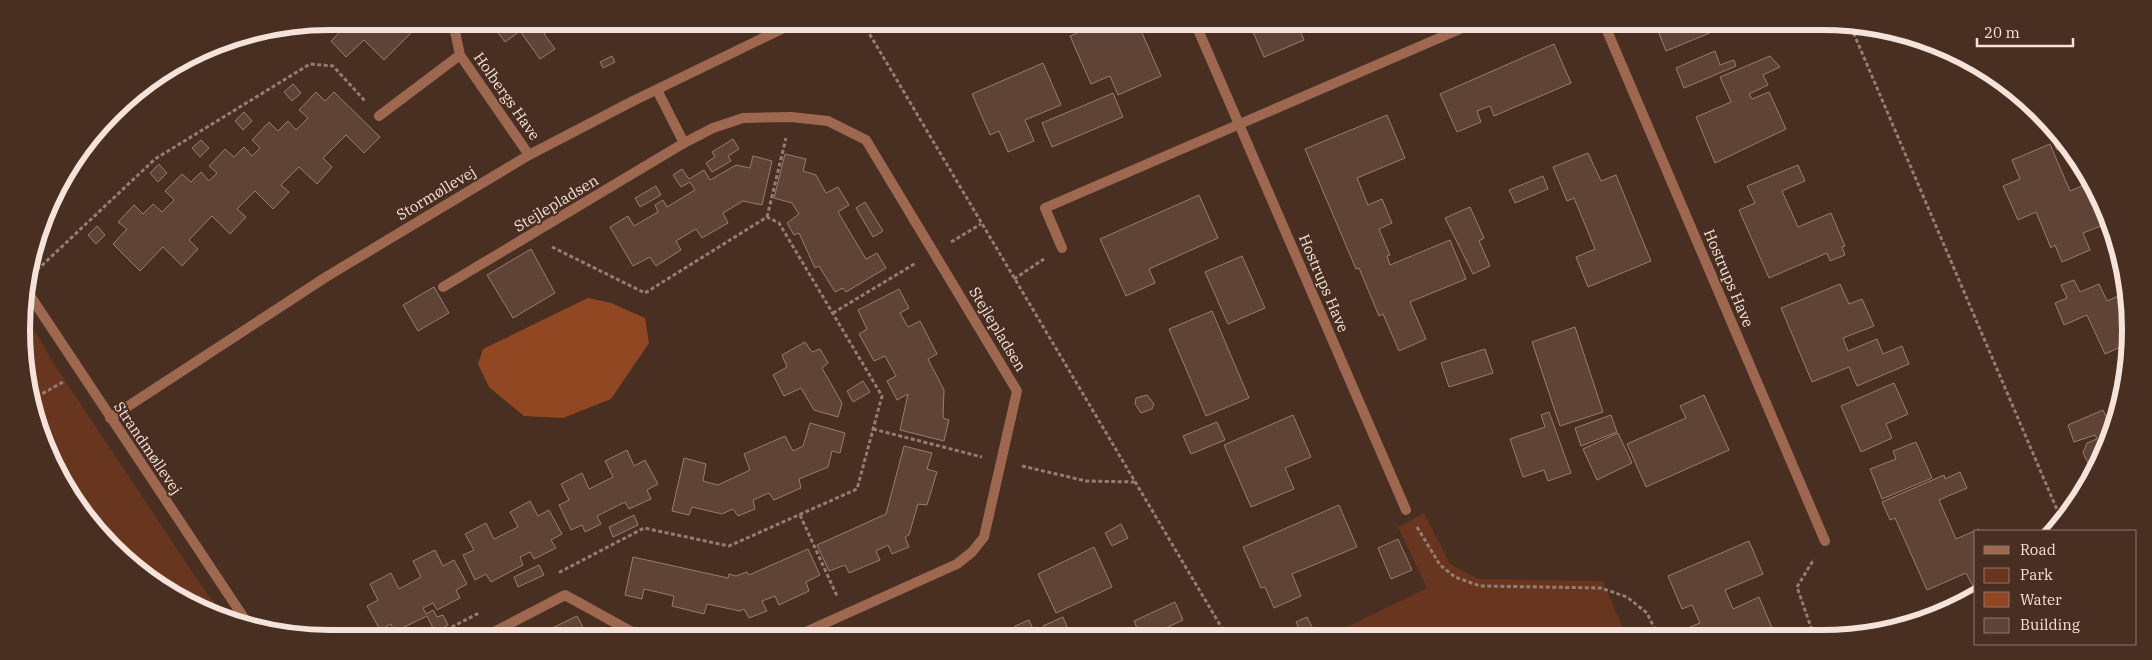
<svg xmlns="http://www.w3.org/2000/svg" width="2152" height="660" font-family="'IBM Plex Serif',serif">
  <style>
    .green { fill: #68351e }
    .water { fill: #924723 }
    .building { fill: #604337; stroke: #9b7b6e }
    .lines { fill: none; stroke-linecap: round; stroke-linejoin: round }
    .path { stroke: #947d73; stroke-width: 3; stroke-dasharray: 4 2.5; stroke-linecap: butt }
    .minor { stroke: #9d6750; stroke-width: 10 }
    .labels { text-anchor: middle; dominant-baseline: central; stroke-width: 4; stroke-linejoin: round; paint-order: stroke }
    .street-label { font-size: 15px; fill: #f5e3db; stroke: #492e22 }
    .rim { fill: none; stroke: #f5e3db; stroke-width: 6 }
  </style>
  <rect width="100%" height="100%" fill="#492e22"/>
  <g class="green">
    <polygon points="25,314 51,359 201,585 223,614 159,587 73,502 32,410"/>
    <polygon points="1424,513 1450,564 1479,579 1603,581 1626,636 1330,635 1427,588 1398,527"/>
  </g>
  <polygon class="water" points="588,298 611,303 645,318 649,343 611,399 563,418 524,416 489,387 478,364 483,349"/>
  <g class="building">
    <polygon points="351,21 404,22 403,23 412,32 384,60 364,40 346,57 331,41"/>
    <polygon points="498,22 561,22 544,34 555,49 540,59 520,31 505,42 493,26"/>
    <polygon points="1090,24 1138,24 1161,76 1118,95 1110,76 1091,84 1070,36 1091,27"/>
    <polygon points="1250,25 1298,25 1304,40 1264,57"/>
    <polygon points="1656,26 1724,27 1666,51"/>
    <polygon points="1554,44 1571,83 1494,116 1490,106 1477,111 1481,122 1457,132 1440,94"/>
    <polygon points="1715,51 1720,65 1734,60 1736,66 1684,88 1676,68"/>
    <polygon points="612,56 615,62 603,68 600,62"/>
    <polygon points="1770,56 1780,67 1763,75 1768,85 1749,94 1752,99 1769,92 1786,129 1715,163 1696,117 1731,102 1720,77"/>
    <polygon points="1043,63 1061,105 1025,120 1034,141 1008,152 999,131 990,135 972,94"/>
    <polygon points="293,84 301,93 292,101 284,92"/>
    <polygon points="316,92 325,101 334,92 380,137 364,153 346,135 323,158 332,167 317,184 299,167 281,185 289,192 273,209 255,191 237,209 246,217 230,234 212,216 189,240 198,249 182,266 163,247 140,271 113,244 127,229 118,222 134,205 143,214 153,204 162,212 174,200 165,191 182,174 191,182 201,172 209,181 217,173 209,166 225,149 234,157 244,147 252,156 260,148 252,140 269,122 278,131 288,121 296,130 308,118 299,110"/>
    <polygon points="1113,93 1123,117 1052,147 1042,123"/>
    <polygon points="244,112 252,121 243,130 235,121"/>
    <polygon points="1387,115 1405,158 1357,178 1368,205 1382,199 1392,223 1379,229 1390,255 1387,256 1390,265 1450,240 1466,279 1410,302 1426,339 1399,351 1383,314 1379,316 1359,268 1356,269 1305,149"/>
    <polygon points="2045,125 2066,146 2057,150"/>
    <polygon points="733,139 739,149 728,156 731,161 712,172 706,163 715,157 712,152"/>
    <polygon points="201,140 209,148 200,157 192,148"/>
    <polygon points="2050,144 2070,191 2089,183 2106,224 2083,233 2090,250 2062,262 2055,245 2051,248 2036,212 2018,220 2003,186 2020,179 2012,160"/>
    <polygon points="1588,153 1601,181 1616,175 1651,261 1588,287 1576,257 1595,249 1574,198 1567,201 1553,167"/>
    <polygon points="785,154 806,159 803,171 816,175 826,193 838,187 849,205 838,212 866,259 877,253 886,268 846,292 843,288 835,292 819,266 815,268 799,233 794,235 787,223 799,214 792,203 774,198"/>
    <polygon points="753,156 772,161 762,205 743,201 723,213 728,223 702,238 696,229 676,241 681,250 656,266 650,257 633,266 610,227 628,216 634,226 658,212 655,205 663,200 667,207 695,190 690,182 681,187 673,175 682,169 689,179 704,170 710,180 736,165 750,168"/>
    <polygon points="159,164 167,173 158,182 150,173"/>
    <polygon points="1798,165 1805,181 1782,191 1798,227 1831,213 1845,246 1842,247 1845,255 1830,261 1827,253 1769,278 1739,210 1755,203 1747,186"/>
    <polygon points="1543,176 1548,189 1515,203 1509,190"/>
    <polygon points="656,186 661,195 640,207 635,198"/>
    <polygon points="1199,195 1218,238 1149,269 1155,283 1126,296 1100,239"/>
    <polygon points="865,202 883,231 873,237 856,208"/>
    <polygon points="1470,207 1484,238 1479,241 1490,266 1473,274 1445,218"/>
    <polygon points="97,226 105,235 96,244 88,235"/>
    <polygon points="531,249 555,293 513,318 487,275"/>
    <polygon points="1242,256 1265,308 1228,324 1205,272"/>
    <polygon points="2074,280 2080,292 2099,284 2107,301 2125,293 2125,345 2105,354 2087,315 2064,325 2055,303 2067,298 2061,285"/>
    <polygon points="1840,284 1849,304 1862,299 1874,326 1843,338 1848,351 1877,339 1883,354 1902,346 1909,364 1857,386 1849,367 1812,382 1781,308"/>
    <polygon points="434,287 449,313 418,331 403,305"/>
    <polygon points="899,289 909,308 900,313 908,327 920,321 937,354 928,359 944,390 943,418 949,420 944,441 900,430 908,394 897,400 887,381 896,376 885,356 874,361 859,334 867,329 858,310"/>
    <polygon points="1212,311 1249,398 1206,416 1169,329"/>
    <polygon points="1575,327 1603,412 1560,426 1532,342"/>
    <polygon points="805,342 812,352 820,349 828,363 822,368 842,403 838,417 814,410 801,388 784,396 773,375 787,367 782,355"/>
    <polygon points="1485,349 1493,373 1449,387 1441,363"/>
    <polygon points="863,381 870,392 853,402 847,391"/>
    <polygon points="1894,383 1908,414 1886,424 1892,438 1861,452 1841,406"/>
    <polygon points="1147,395 1154,404 1152,409 1141,413 1135,404 1136,398"/>
    <polygon points="1704,395 1729,450 1646,487 1627,444 1686,418 1680,406"/>
    <polygon points="2103,410 2109,422 2114,420 2096,466 2088,463 2083,453 2087,443 2097,439 2095,435 2074,442 2068,425"/>
    <polygon points="1549,412 1571,473 1548,481 1544,470 1523,477 1510,439 1545,427 1541,415"/>
    <polygon points="1293,415 1311,457 1285,468 1294,489 1251,507 1224,445"/>
    <polygon points="1611,415 1617,432 1581,446 1575,428"/>
    <polygon points="1217,422 1225,440 1191,454 1183,436"/>
    <polygon points="810,423 845,433 840,453 832,451 828,467 799,479 801,488 774,500 769,493 753,500 755,509 738,516 733,509 722,514 692,507 689,515 672,511 684,458 706,464 703,481 718,485 750,470 744,454 785,436 793,451 803,446"/>
    <polygon points="1618,433 1632,463 1597,480 1583,449"/>
    <polygon points="1916,442 1932,478 1882,499 1870,469 1896,459 1893,451"/>
    <polygon points="904,446 932,453 927,469 937,472 927,505 918,504 909,535 905,537 909,547 892,554 888,545 876,551 880,560 849,573 845,565 829,571 817,545 886,514"/>
    <polygon points="627,450 634,466 645,460 658,484 647,490 651,499 629,509 625,502 597,516 601,524 585,532 582,525 571,530 559,505 569,500 561,484 582,473 589,489 613,477 605,461"/>
    <polygon points="1960,472 1967,488 1939,500 1956,539 1979,529 1979,531 1976,531 1976,592 1966,573 1927,590 1895,518 1890,520 1882,502 1944,475 1945,479"/>
    <polygon points="530,501 538,516 549,510 562,534 551,540 556,548 534,559 530,552 520,557 523,565 491,582 486,574 475,580 463,555 474,550 465,534 486,523 494,539 518,527 510,512"/>
    <polygon points="1339,505 1357,547 1292,574 1301,596 1274,608 1265,587 1261,588 1243,547"/>
    <polygon points="634,515 638,525 613,537 609,527"/>
    <polygon points="1121,524 1128,538 1112,546 1105,533"/>
    <polygon points="1398,539 1412,570 1391,579 1378,548"/>
    <polygon points="1749,541 1763,574 1725,590 1733,609 1759,597 1773,630 1759,636 1676,636 1675,633 1700,623 1692,605 1682,609 1668,576"/>
    <polygon points="1094,547 1112,587 1056,613 1038,574"/>
    <polygon points="808,549 820,575 806,582 809,591 779,605 775,596 762,601 767,611 749,618 744,609 740,611 707,604 704,614 672,606 674,596 644,589 642,599 625,595 633,557 728,578 729,574 736,576 747,572 749,575"/>
    <polygon points="435,550 443,566 454,560 467,584 456,590 460,598 437,610 433,603 423,608 426,614 433,610 437,617 443,615 448,625 435,632 427,616 394,632 391,624 380,630 367,606 378,600 370,584 391,573 399,589 421,577 413,561"/>
    <polygon points="539,565 544,575 518,587 514,577"/>
    <polygon points="1175,602 1183,620 1151,635 1140,635 1134,621"/>
    <polygon points="577,616 586,633 542,633"/>
    <polygon points="1063,617 1070,634 1047,634 1043,626"/>
    <polygon points="1307,617 1315,633 1302,635 1296,622"/>
    <polygon points="1029,620 1035,634 1019,634 1015,626"/>
  </g>
  <g class="lines">
    <g class="path">
      <polyline points="863,23 1226,635"/>
      <polyline points="1851,27 2061,519"/>
      <polyline points="767,217 786,138"/>
      <polyline points="951,242 981,224"/>
      <polyline points="552,247 645,293 767,217 779,223 882,396 857,489 729,546 644,528 558,573"/>
      <polyline points="37,270 155,159 310,64 333,66 365,101"/>
      <polyline points="1014,279 1044,259"/>
      <polyline points="833,313 916,263"/>
      <polyline points="31,400 63,382"/>
      <polyline points="873,429 982,457"/>
      <polyline points="1022,466 1086,481 1135,482"/>
      <polyline points="800,515 837,596"/>
      <polyline points="1417,527 1440,565 1455,577 1480,586 1601,588 1627,597 1647,613 1658,636"/>
      <polyline points="440,633 479,613"/>
      <polyline points="1814,636 1797,587 1814,559"/>
    </g>
    <g class="minor">
      <polyline points="453,22 460,55 529,155"/>
      <polyline points="1196,25 1406,510"/>
      <polyline points="1605,26 1825,541"/>
      <polyline points="657,90 684,143"/>
      <polyline points="379,116 460,55"/>
      <polyline points="1062,248 1045,208 1467,26"/>
      <polyline points="443,287 684,143 713,128 743,118 791,117 828,121 866,140 1017,391 984,537 972,552 957,564 801,634"/>
      <polyline points="25,288 248,624"/>
      <polyline points="110,418 326,277 529,155 633,101 794,23"/>
      <polyline points="492,633 565,595 632,632 638,634"/>
    </g>
  </g>
  <g class="labels">
    <g class="street-label">
      <text transform="translate(507 96) rotate(55)">Holbergs Have</text>
      <text transform="translate(436 193) rotate(-31)">Stormøllevej</text>
      <text transform="translate(556 203) rotate(-31)">Stejlepladsen</text>
      <text transform="translate(1729 278) rotate(67)">Hostrups Have</text>
      <text transform="translate(1324 283) rotate(67)">Hostrups Have</text>
      <text transform="translate(998 329) rotate(59)">Stejlepladsen</text>
      <text transform="translate(148 448) rotate(56)">Strandmøllevej</text>
    </g>
  </g>
  <path d="M0 0H2152V660H0ZM330 30H1822A300 300 0 0 1 2122 330V330A300 300 0 0 1 1822 630H330A300 300 0 0 1 30 330V330A300 300 0 0 1 330 30Z" fill="#492e22" fill-rule="evenodd"/>
  <path class="rim" d="M330 30H1822A300 300 0 0 1 2122 330V330A300 300 0 0 1 1822 630H330A300 300 0 0 1 30 330V330A300 300 0 0 1 330 30Z"/>
  <rect x="1974" y="530" width="162" height="115" fill="#492e22" stroke="#8e766c"/>
  <rect x="1984" y="546" width="25" height="8" fill="#9d6750" stroke="#8e766c"/>
  <text x="2020" y="555" font-size="15" fill="#f5e3db">Road</text>
  <rect x="1984" y="568" width="25" height="15" fill="#68351e" stroke="#8e766c"/>
  <text x="2020" y="580" font-size="15" fill="#f5e3db">Park</text>
  <rect x="1984" y="592" width="25" height="15" fill="#924723" stroke="#8e766c"/>
  <text x="2020" y="605" font-size="15" fill="#f5e3db">Water</text>
  <rect x="1984" y="618" width="25" height="15" fill="#604337" stroke="#8e766c"/>
  <text x="2020" y="630" font-size="15" fill="#f5e3db">Building</text>
  <path d="M1977 38v8h96v-8" fill="none" stroke="#f5e3db" stroke-width="2.5"/>
  <text x="1984" y="38" font-size="15" fill="#f5e3db" stroke="#492e22" stroke-width="4" paint-order="stroke">20 m</text>
</svg>
